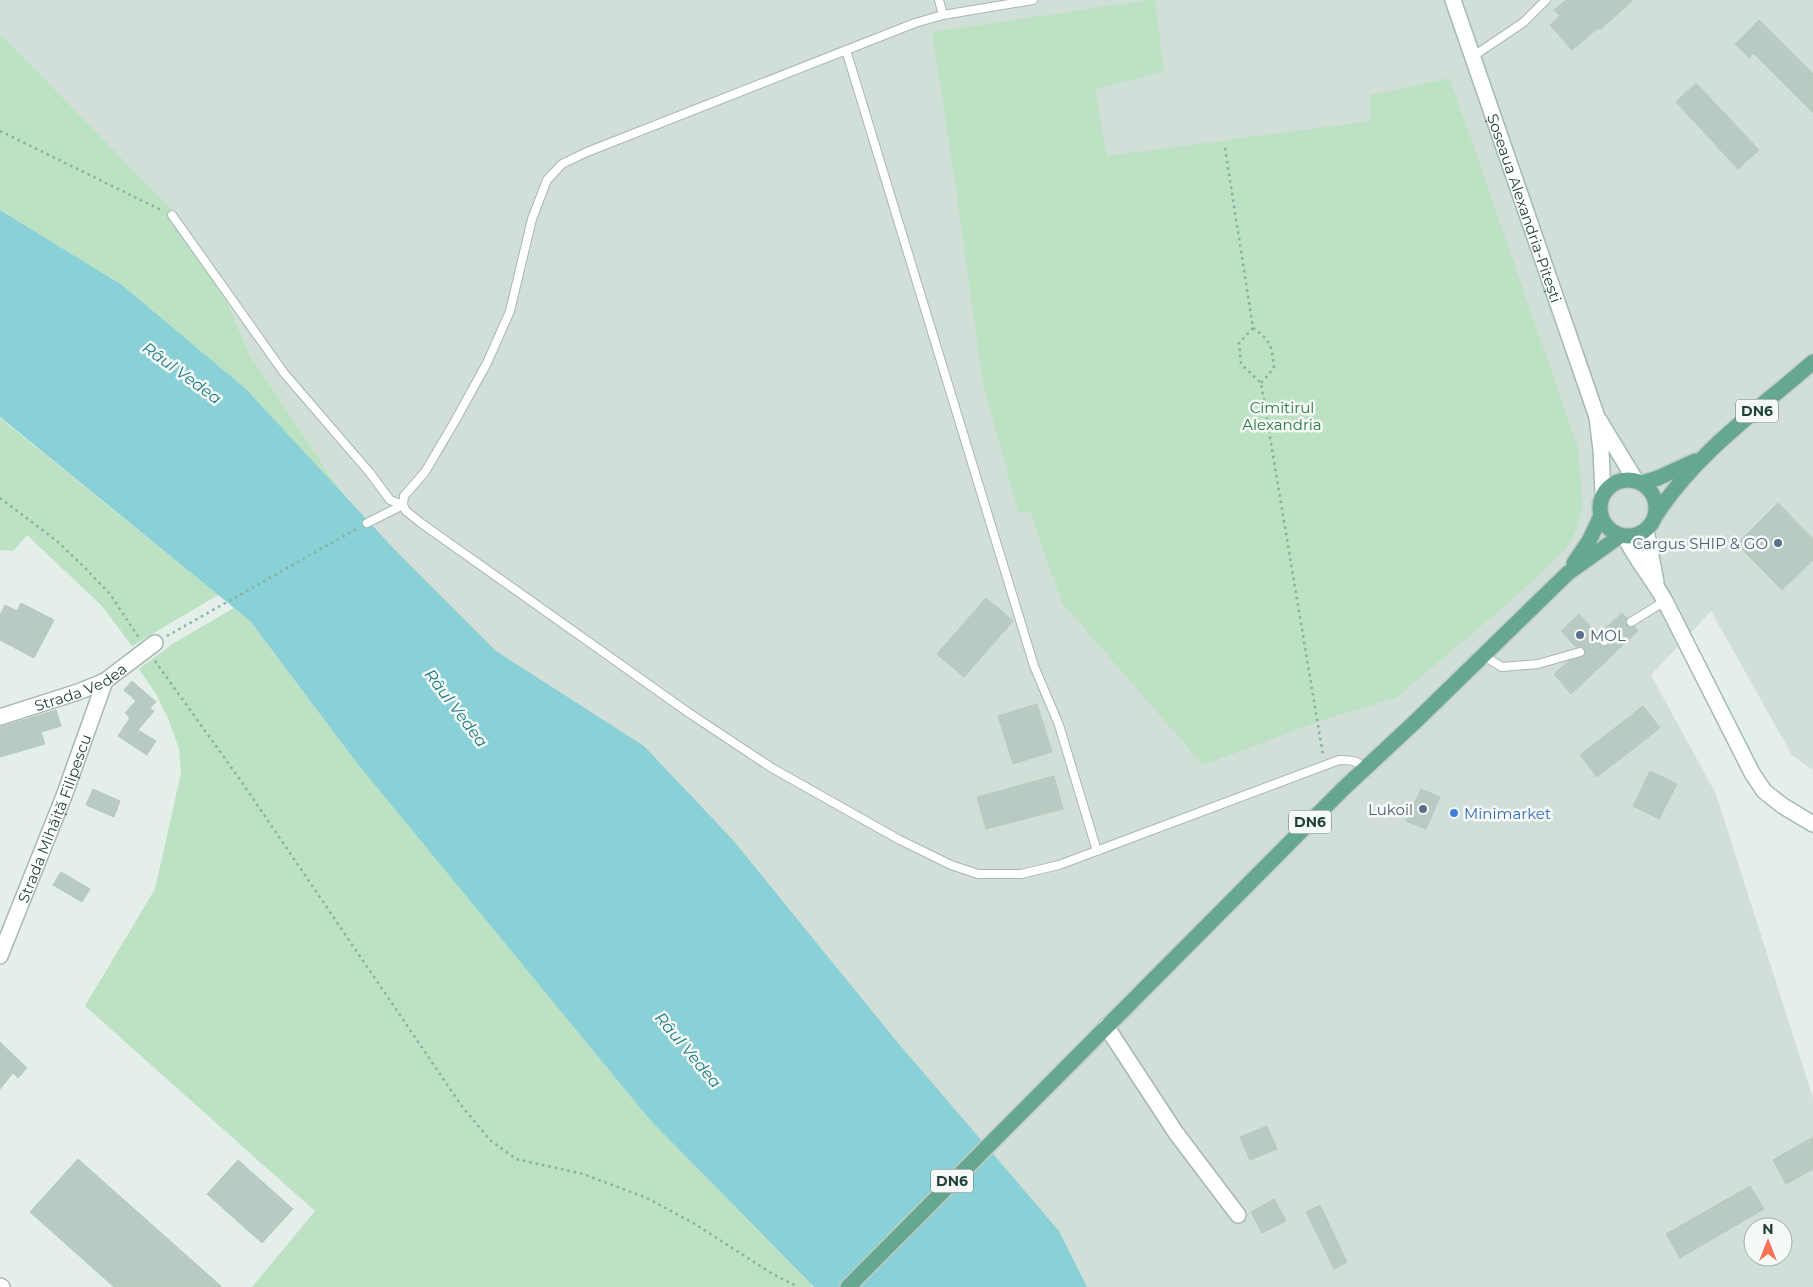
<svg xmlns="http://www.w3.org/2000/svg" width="1813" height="1287" font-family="Montserrat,sans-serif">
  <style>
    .built { fill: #d2dfd8; fill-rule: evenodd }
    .green { fill: #bce1c3 }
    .water { fill: #89d1d6 }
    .building { fill: #b9cac2; stroke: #b6c9bf; fill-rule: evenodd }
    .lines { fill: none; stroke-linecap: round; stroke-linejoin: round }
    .lane-casing { stroke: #a6b8b0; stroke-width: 10 }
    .street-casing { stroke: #a6b8b0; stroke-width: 18 }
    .secondary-casing { stroke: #a2bbb0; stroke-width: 18 }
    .primary-casing { stroke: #c1cac7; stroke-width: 18 }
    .path { stroke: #83b4a0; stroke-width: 2.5; stroke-dasharray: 2.5 4; stroke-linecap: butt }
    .lane { stroke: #fff; stroke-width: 8 }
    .street { stroke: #fff; stroke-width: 15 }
    .secondary { stroke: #fff; stroke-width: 15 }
    .primary { stroke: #66a791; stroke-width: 15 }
    .service-dot { fill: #5c6f8a; stroke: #f5faf7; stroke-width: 2 }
    .shop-dot { fill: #3f7fe0; stroke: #f5faf7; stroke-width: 2 }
    .labels { text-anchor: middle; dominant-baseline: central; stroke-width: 5; stroke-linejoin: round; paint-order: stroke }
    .shield { fill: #f5faf7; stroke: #617971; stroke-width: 1 }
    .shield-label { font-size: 14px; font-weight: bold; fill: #224237 }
    .street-label { font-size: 15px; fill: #224237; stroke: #f5faf7 }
    .park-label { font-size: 15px; fill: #297c42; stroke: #f5faf7 }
    .service-label { font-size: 15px; fill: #4e5e75; stroke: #f5faf7; text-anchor: end }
    .shop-label { font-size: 15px; fill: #366cbe; stroke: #f5faf7; text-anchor: start }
    .water-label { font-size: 16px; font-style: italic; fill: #177a82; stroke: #f5faf7 }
  </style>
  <rect width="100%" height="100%" fill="#e4efe9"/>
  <path class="built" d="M0,0H1813V770L1792,755L1711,611L1651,675L1716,794L1813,1098V1287H845L344,496L250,355L220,286L0,34ZM1753,1227H1783V1257H1753Z"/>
  <g class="green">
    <polygon points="1148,0 1155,0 1164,72 1095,89 1107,156 1370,121 1370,95 1450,78 1578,448 1583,504 1576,531 1565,550 1513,599 1396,698 1322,720 1203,765 1062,603 1030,511 1018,512 983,383 951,155 932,32"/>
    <polygon points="0,34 180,218 220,286 250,355 344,496 246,389 122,285 0,210"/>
    <polygon points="0,418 218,595 132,646 102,606 27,535 13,551 0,550"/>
    <polygon points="234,608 250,621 356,762 650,1120 812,1285 811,1287 252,1287 315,1211 85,1006 155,889 181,773 179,749 168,718 156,694 139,669 174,643"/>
  </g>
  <polygon class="water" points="0,210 122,285 246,389 396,551 496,651 644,746 732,839 898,1043 1059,1231 1087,1287 814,1287 650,1120 356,762 250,621 0,417"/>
  <g class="building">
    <polygon points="1566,0 1633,0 1600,30 1598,28 1572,50 1550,25 1560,16 1554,10"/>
    <polygon points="1759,20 1813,74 1813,113 1753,53 1749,58 1735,44"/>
    <polygon points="1696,83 1759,150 1738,169 1676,102"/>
    <polygon points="1778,503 1813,539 1813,560 1782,590 1737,544"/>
    <polygon points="986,598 1013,621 964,677 937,654"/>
    <polygon points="21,603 54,620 34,658 0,640 0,615 5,605 17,611"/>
    <path d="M1622,613L1627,618L1625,622L1627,625L1631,628L1634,626L1638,631L1571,694L1554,674L1569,661L1584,656L1585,651L1582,647H1576L1561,631L1579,614L1598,635ZM1611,630L1616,633V639L1607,646H1601L1599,642V638Z"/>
    <polygon points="132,681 156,702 150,708 154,711 138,730 156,741 147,755 118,736 130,718 125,713 136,701 124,690"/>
    <polygon points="1037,704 1052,752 1013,764 998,716"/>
    <polygon points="1643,706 1660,728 1597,777 1580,755"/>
    <polygon points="56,710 61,726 41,732 45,744 0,757 0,727"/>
    <polygon points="1650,771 1677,784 1659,819 1633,806"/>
    <polygon points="1054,776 1063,809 986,829 977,797"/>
    <polygon points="93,789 120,801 114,817 86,805"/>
    <polygon points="1421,789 1440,797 1426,829 1406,821"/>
    <polygon points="61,872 90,889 82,902 53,885"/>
    <polygon points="0,1042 27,1068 18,1078 13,1073 0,1089"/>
    <polygon points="1267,1126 1277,1149 1250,1160 1240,1137"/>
    <polygon points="1813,1137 1813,1169 1786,1184 1773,1160"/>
    <polygon points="78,1159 222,1287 114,1287 30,1212"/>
    <polygon points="238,1160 293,1209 262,1243 207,1194"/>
    <polygon points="1750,1186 1764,1209 1680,1258 1666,1234"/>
    <polygon points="1274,1199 1286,1221 1262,1233 1251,1212"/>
    <polygon points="1320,1205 1347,1262 1334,1269 1306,1212"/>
  </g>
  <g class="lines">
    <g class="lane-casing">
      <g id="lane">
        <polyline points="939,0 943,15"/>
        <path d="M1033,0L943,15L915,23L587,152L562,164L547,180L532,219L510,311L487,363L455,421L425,472L404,496L403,505L406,511L421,523L689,713L772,768L898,839L951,865L978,874H1021L1059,865L1339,760C1350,760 1357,760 1364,768"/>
        <polyline points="846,50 1034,666 1059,725 1097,851"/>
        <polyline points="1472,57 1524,22 1546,0"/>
        <polyline points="172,215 284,373 370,473 390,500 403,505"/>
        <polyline points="367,523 403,505"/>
        <polyline points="1631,622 1665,601"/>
        <polyline points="1604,641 1611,636"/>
        <polyline points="1482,655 1502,667 1538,664 1580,652"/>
      </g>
    </g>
    <g class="street-casing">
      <g id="street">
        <path id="s1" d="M0,717L78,692L105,681L155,643"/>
        <path id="s2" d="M0,956L64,796L105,681"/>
        <polyline points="1106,1026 1176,1133 1238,1215"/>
        <polyline points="0,1286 2,1287"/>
      </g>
    </g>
    <g class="secondary-casing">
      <g id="secondary">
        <path id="s3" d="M1453,0L1597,417L1601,450L1603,494"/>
        <polyline points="1599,420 1636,481"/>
        <polyline points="1646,530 1656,582"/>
        <path d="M1625,537C1636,560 1653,579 1665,601L1752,773L1764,791L1783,806L1813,824"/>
      </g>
    </g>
    <g class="primary-casing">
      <g id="primary">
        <circle cx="1628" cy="508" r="28"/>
        <polyline points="1642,483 1658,478 1695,461"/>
        <path d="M1656,515C1696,453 1758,410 1813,362"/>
        <polyline points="1574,563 1589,541 1601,516"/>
        <polyline points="848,1287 1343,789 1417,720 1568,573 1620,536"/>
      </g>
    </g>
    <g class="path">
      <polyline points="0,131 163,211"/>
      <path d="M1225,148L1253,328C1271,340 1272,346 1274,368L1261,383"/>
      <polyline points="1253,328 1239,343 1241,364 1261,383 1323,755"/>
      <polyline points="0,498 57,541 81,564 110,594 139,638"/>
      <polyline points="167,636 358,528"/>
      <polyline points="155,661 241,781 461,1105 490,1140 516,1159 583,1174 647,1198 695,1224 771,1273 798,1287"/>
    </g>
    <use href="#lane" class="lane"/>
    <use href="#street" class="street"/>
    <use href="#secondary" class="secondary"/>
    <use href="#primary" class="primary"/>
  </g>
  <g class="service-dot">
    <circle cx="1778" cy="543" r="5"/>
    <circle cx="1580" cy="635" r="5"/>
    <circle cx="1423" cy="809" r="5"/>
  </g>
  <circle class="shop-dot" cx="1454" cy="813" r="5"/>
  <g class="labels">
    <g class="shield">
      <rect x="1736" y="399.5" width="42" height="23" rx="4"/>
      <rect x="1289" y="810.5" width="42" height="23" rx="4"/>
      <rect x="931" y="1169.5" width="42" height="23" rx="4"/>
    </g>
    <g class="shield-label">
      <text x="1757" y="411">DN6</text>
      <text x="1310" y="822">DN6</text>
      <text x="952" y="1181">DN6</text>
    </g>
    <g class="street-label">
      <text stroke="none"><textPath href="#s3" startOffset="220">Șoseaua Alexandria-Pitești</textPath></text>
      <text stroke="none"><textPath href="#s1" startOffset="86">Strada Vedea</textPath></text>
      <text stroke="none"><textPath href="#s2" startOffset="148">Strada Mihăiță Filipescu</textPath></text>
    </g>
    <g class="park-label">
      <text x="1282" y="407">Cimitirul<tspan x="1282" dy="17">Alexandria</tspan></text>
    </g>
    <g class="service-label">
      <text x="1768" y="543">Cargus SHIP &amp; GO</text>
      <text x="1590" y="635" text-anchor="start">MOL</text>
      <text x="1413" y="809">Lukoil</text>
    </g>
    <g class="shop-label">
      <text x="1464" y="813">Minimarket</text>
    </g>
    <g class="water-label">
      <text transform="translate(182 373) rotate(36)">Râul Vedea</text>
      <text transform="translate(456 708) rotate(53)">Râul Vedea</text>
      <text transform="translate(688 1050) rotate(50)">Râul Vedea</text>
    </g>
  </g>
  <g transform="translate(1768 1242)"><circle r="24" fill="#f5faf7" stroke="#a1b0aa"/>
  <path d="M0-4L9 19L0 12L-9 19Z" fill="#fa7156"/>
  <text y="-8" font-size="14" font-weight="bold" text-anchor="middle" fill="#224237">N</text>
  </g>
</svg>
